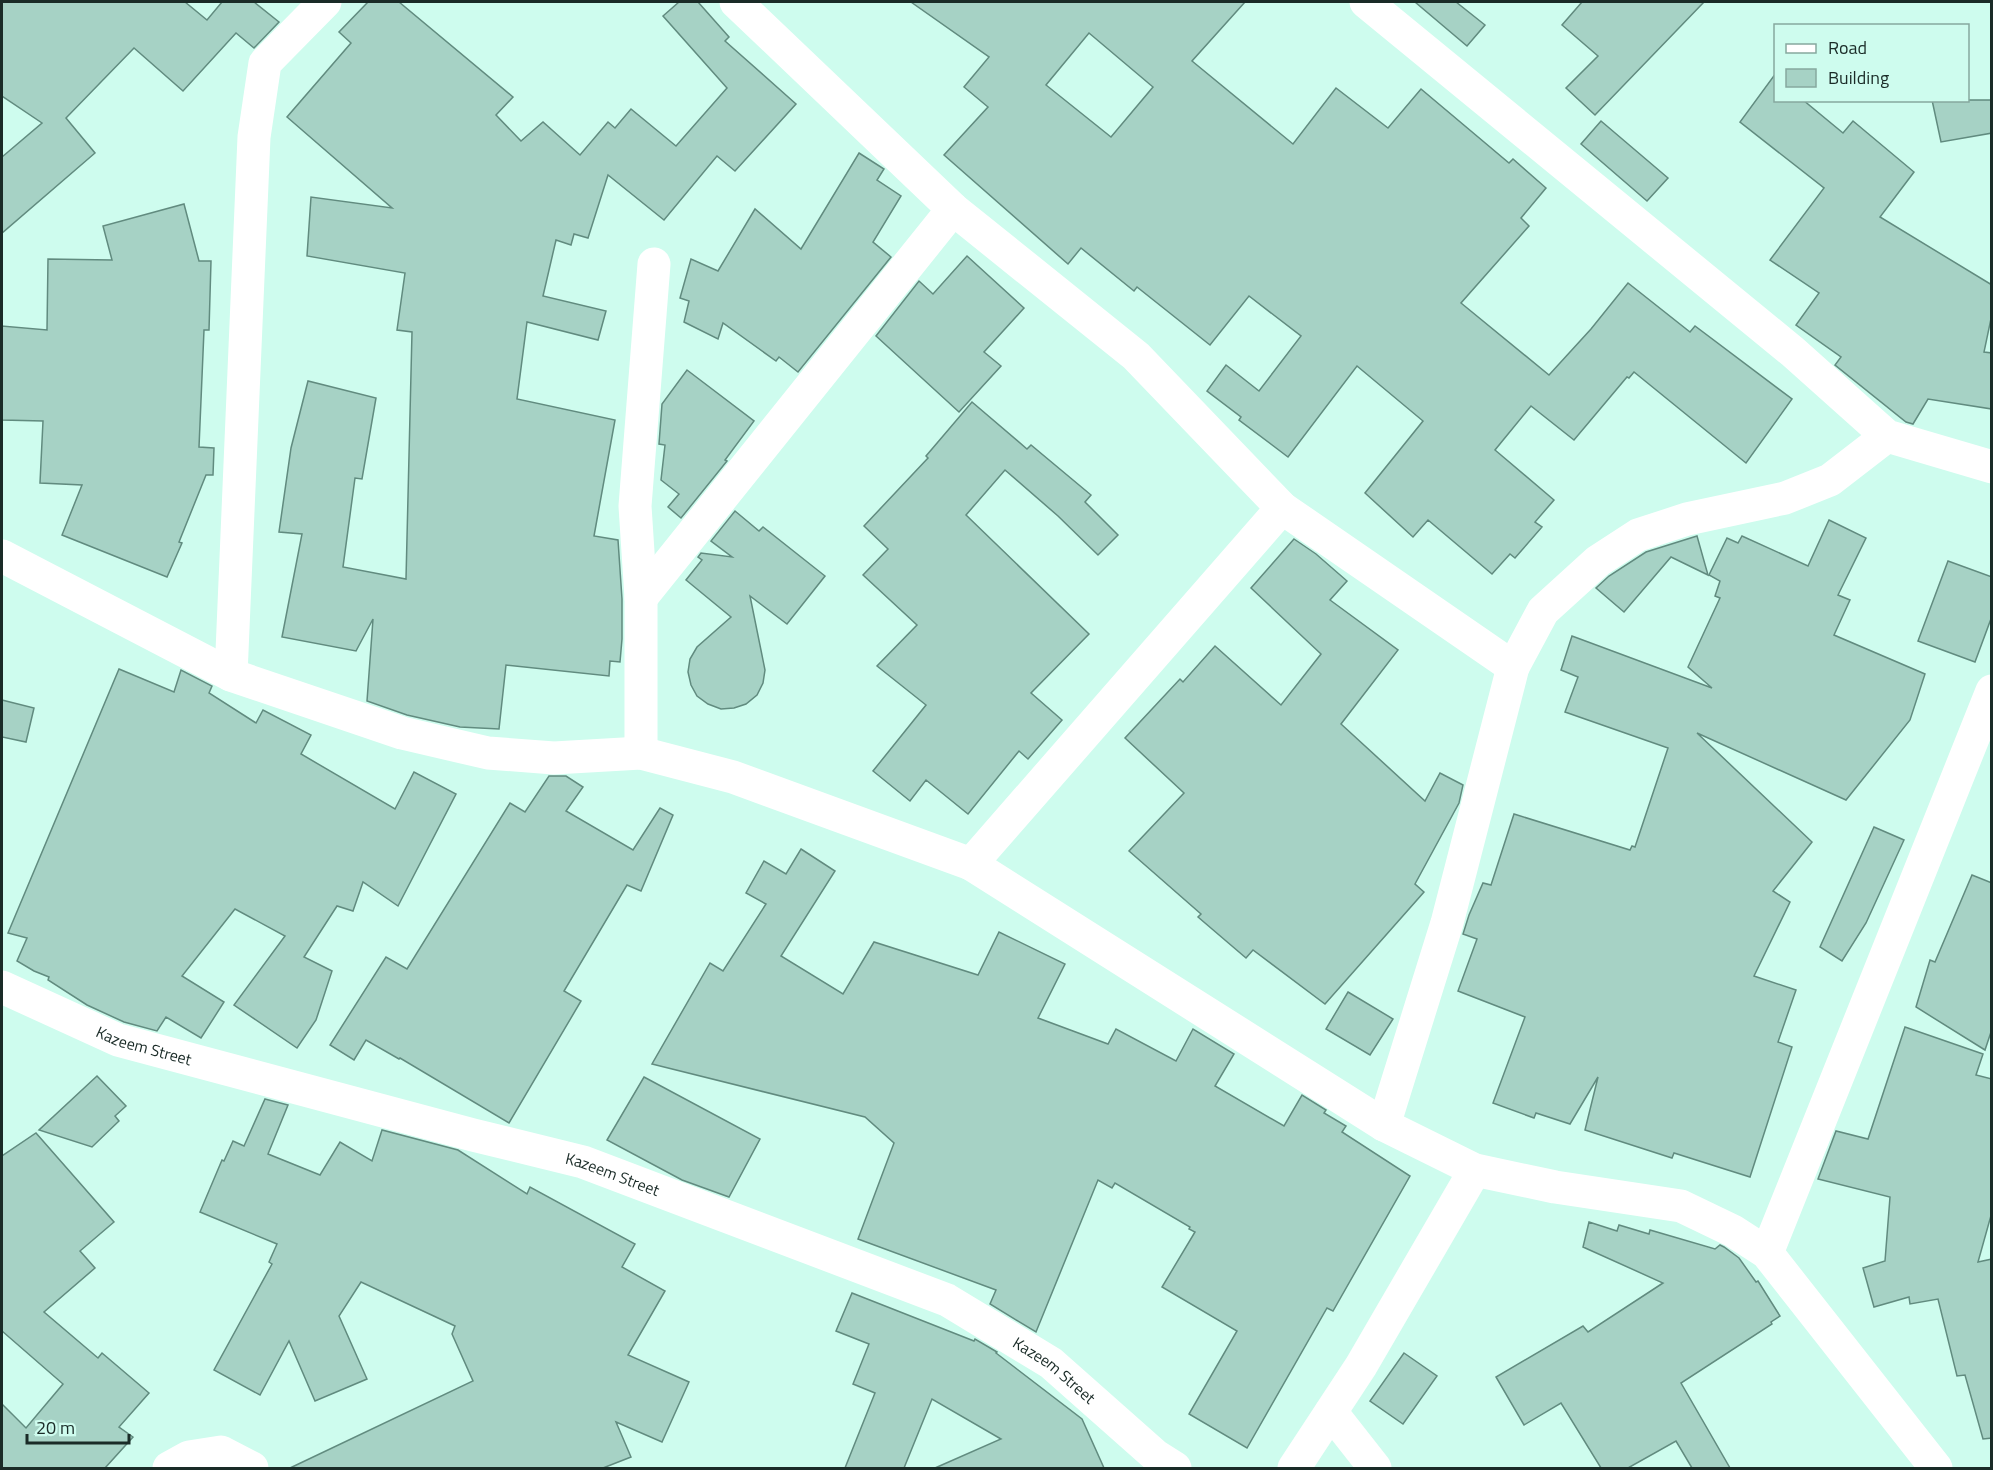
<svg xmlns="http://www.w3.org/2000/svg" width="1993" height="1470" font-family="'Titillium Web',sans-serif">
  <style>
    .building { fill: #a6d2c5; stroke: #618b7f; stroke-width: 1.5; fill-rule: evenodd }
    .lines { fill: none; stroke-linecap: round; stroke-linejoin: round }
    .minor { stroke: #fff; stroke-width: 33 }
    .labels { text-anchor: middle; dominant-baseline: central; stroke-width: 6; stroke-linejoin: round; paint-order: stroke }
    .street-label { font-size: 16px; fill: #1a2b27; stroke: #cefcee }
  </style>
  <rect width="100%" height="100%" fill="#cefcee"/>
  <g class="building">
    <polygon points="2,2 185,2 207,20 222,2 254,2 279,22 254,48 236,33 183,91 134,48 66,118 95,153 2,233 2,157 42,123 2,96"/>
    <polygon points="368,2 399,2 513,97 496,115 521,141 543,122 580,155 608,122 615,128 631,109 676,146 727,88 663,16 679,2 698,2 729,37 725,41 796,104 735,171 717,156 664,220 608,175 588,238 574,234 571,245 556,240 543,296 606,311 598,340 527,322 517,399 615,420 594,536 618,540 622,599 622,639 620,662 610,661 609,676 506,665 499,729 460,727 407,715 367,701 373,619 356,651 282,637 302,534 279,532 291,448 308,381 376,398 362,479 355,478 343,567 406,579 412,332 397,330 405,273 307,256 311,197 392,208 287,117 351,43 339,32"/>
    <path d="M911,2H1245L1192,61L1293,144L1336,88L1388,128L1421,89L1509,163L1513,159L1546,188L1521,218L1529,226L1461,303L1549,375L1591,329L1628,283L1690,332L1695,326L1792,399L1746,463L1634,372L1629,378L1627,377L1574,440L1531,406L1495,450L1554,500L1535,522L1542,527L1515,558L1510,554L1492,574L1428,520L1413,537L1365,493L1423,421L1357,366L1288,457L1239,420L1241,417L1207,391L1226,365L1259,391L1301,336L1249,296L1210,345L1137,287L1134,291L1081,248L1068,264L944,155L988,107L964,87L989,57ZM1089,33L1153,87L1111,137L1046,85Z"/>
    <polygon points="1415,2 1456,2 1485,25 1467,46"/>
    <polygon points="1582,2 1704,2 1595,115 1566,88 1598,56 1562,25"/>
    <polygon points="1776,73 1776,100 1803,100 1843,133 1853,121 1914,172 1880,217 1992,285 1992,314 1984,352 1992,353 1992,409 1928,399 1913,424 1906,422 1835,365 1841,357 1796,325 1819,293 1770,260 1824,188 1740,122"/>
    <polygon points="1932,100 1992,100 1992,133 1941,142"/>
    <polygon points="1601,121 1668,178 1647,201 1581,144"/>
    <polygon points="859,153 884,169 877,180 901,196 873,242 891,257 798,372 779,357 776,361 723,323 718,339 684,322 689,301 680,298 691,259 718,271 755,209 801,249"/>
    <polygon points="184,204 199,261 211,261 209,330 204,330 199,447 214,448 213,475 206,475 179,542 182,543 167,577 62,535 82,485 40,483 43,421 2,420 2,326 47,330 48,259 112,260 103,226"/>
    <polygon points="967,256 1024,308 984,352 1001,366 959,412 876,336 919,281 933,294"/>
    <polygon points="687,370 754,421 725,460 727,461 681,518 668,507 679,494 661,480 665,445 659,444 662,404"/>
    <polygon points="972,402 1027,449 1031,445 1091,495 1085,502 1118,535 1098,555 1058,516 1005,470 966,515 1089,634 1031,693 1062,720 1028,759 1019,751 968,814 926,780 910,801 873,771 926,705 877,666 917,625 863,575 888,549 864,526 928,458 926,456"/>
    <polygon points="735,511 759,531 763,527 825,576 787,624 750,596 765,670 763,683 757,695 746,704 734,708 721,709 708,704 697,696 691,685 688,672 690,659 697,647 731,617 686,580 702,560 698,557 701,553 732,557 711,541"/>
    <polygon points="1829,520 1866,538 1838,595 1850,600 1834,635 1925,674 1910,720 1846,800 1697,733 1812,842 1773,891 1790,902 1754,976 1796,990 1778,1042 1792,1047 1750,1177 1674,1153 1672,1158 1585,1130 1598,1077 1570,1124 1536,1113 1534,1118 1493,1103 1525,1017 1458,991 1477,939 1463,934 1469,915 1483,883 1491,885 1514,814 1630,850 1632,846 1635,847 1668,748 1565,712 1578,677 1561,670 1572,636 1712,688 1688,667 1720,598 1715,596 1720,581 1709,575 1727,538 1738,543 1742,536 1808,566"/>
    <polygon points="1697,536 1708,575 1671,557 1624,612 1596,588 1609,576 1646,552"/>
    <polygon points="1294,539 1316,554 1347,581 1330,600 1398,650 1341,724 1425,801 1440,773 1463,785 1459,803 1415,884 1424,892 1325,1004 1253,950 1246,958 1198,917 1201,914 1129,851 1184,793 1125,738 1180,679 1183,682 1215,646 1281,705 1321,654 1251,588"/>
    <polygon points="1948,561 1992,577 1992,616 1975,662 1918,641"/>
    <polygon points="119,669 174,692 181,670 212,686 209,693 256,723 263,710 311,735 301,754 395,809 414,772 456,794 398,906 363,882 353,911 337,906 304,957 332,971 316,1020 297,1048 234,1005 285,936 235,909 182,976 224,1002 201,1038 166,1017 157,1031 124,1022 87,1005 48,980 49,977 34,971 17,961 27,938 8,933"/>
    <polygon points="2,700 34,708 26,742 2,737"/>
    <polygon points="549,776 566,776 583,787 566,811 633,850 660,808 673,815 641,891 627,885 564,991 581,1001 509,1123 400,1058 399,1059 366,1040 354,1060 330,1045 386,957 407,969 510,803 525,812"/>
    <polygon points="1874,827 1904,840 1866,923 1842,961 1820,947"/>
    <polygon points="801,849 835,871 781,956 843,994 874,942 978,975 999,932 1065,964 1038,1018 1108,1044 1116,1029 1176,1061 1193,1029 1234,1054 1215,1086 1284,1126 1302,1095 1326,1110 1324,1113 1346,1126 1342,1132 1410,1176 1333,1311 1327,1308 1247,1448 1189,1414 1237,1331 1162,1287 1195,1232 1189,1229 1190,1227 1115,1183 1112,1188 1098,1180 1036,1332 990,1304 996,1290 858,1239 894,1143 865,1117 652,1064 710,963 723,971 766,904 746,893 764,861 786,874"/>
    <polygon points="1972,875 1992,883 1992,1029 1985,1050 1916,1007 1930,960 1935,962"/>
    <polygon points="1348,992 1393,1019 1370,1055 1326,1029"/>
    <polygon points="1905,1027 1983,1054 1976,1075 1992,1079 1992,1212 1978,1262 1992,1259 1992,1438 1983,1439 1965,1375 1957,1376 1938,1299 1910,1304 1909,1297 1874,1307 1863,1268 1885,1261 1890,1197 1818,1179 1836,1131 1868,1139"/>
    <polygon points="97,1076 126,1106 115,1116 119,1121 92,1147 39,1130"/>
    <polygon points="644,1077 760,1139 729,1197 682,1180 607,1140"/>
    <polygon points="265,1099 288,1105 268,1154 320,1175 340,1142 372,1161 382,1130 458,1150 527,1194 530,1187 635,1244 622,1267 665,1291 628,1355 689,1382 662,1442 616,1422 631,1457 603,1468 290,1468 473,1381 452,1334 455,1326 361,1282 339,1316 367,1379 315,1401 289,1341 260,1395 214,1370 272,1264 269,1262 277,1244 200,1212 222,1160 224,1161 233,1141 244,1146"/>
    <polygon points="36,1133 114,1222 80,1251 95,1268 44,1312 98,1358 102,1353 149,1393 119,1427 133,1437 105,1468 2,1468 2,1404 26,1428 63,1384 2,1331 2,1156"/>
    <polygon points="1589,1222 1617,1231 1619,1225 1649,1234 1650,1230 1715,1249 1720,1245 1724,1247 1739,1258 1756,1282 1758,1281 1780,1316 1771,1322 1772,1324 1681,1383 1730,1468 1692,1468 1676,1441 1628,1468 1601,1468 1561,1403 1524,1425 1496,1377 1583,1326 1588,1332 1663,1283 1583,1247"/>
    <polygon points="852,1293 974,1341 975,1339 997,1352 996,1353 1082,1419 1104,1468 935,1468 1001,1439 932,1399 904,1468 845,1468 875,1393 853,1384 869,1344 836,1331"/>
    <polygon points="1404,1353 1437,1376 1403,1424 1370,1401"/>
  </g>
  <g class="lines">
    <g class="minor">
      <polyline points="736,2 953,209 1136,356 1282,508 1513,667 1447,923 1384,1125"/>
      <polyline points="1366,2 1793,352 1887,436 1992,467"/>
      <polyline points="2,556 231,675 402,733 488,753 554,758 641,753 733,777 971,864 1384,1125 1475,1170 1555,1187 1681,1206 1733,1231 1767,1253 1936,1468"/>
      <polyline points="641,598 953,209"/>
      <polyline points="1513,667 1543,611 1598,561 1638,535 1687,519 1785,498 1830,480 1887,436"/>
      <polyline points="231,675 254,137 265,63 325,2"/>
      <polyline points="641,753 641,598 635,506 654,264"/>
      <polyline points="971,864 1282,508"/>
      <path id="s1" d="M2,987L118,1040L473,1135L583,1162L947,1300L1051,1363L1156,1456L1175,1468"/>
      <polyline points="1767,1253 1992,691"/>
      <polyline points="1331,1412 1375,1468"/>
      <polyline points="169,1468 189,1457 221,1452 252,1468"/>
      <polyline points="1294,1468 1361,1366 1475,1170"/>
    </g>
  </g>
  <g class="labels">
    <g class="street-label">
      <text stroke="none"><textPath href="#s1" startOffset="154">Kazeem Street</textPath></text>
      <text stroke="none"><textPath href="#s1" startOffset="640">Kazeem Street</textPath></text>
      <text stroke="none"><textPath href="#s1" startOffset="1126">Kazeem Street</textPath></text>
    </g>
  </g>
  <rect width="1993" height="1470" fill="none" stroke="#1a2b27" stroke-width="6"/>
  <rect x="1774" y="24" width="195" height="78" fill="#cefcee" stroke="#86a89e" stroke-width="1.5"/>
  <rect x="1786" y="44" width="30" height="9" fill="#ffffff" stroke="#86a89e" stroke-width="1.5"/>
  <text x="1828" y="54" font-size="18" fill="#1a2b27">Road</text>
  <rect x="1786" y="69" width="30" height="18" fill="#a6d2c5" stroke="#86a89e" stroke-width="1.5"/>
  <text x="1828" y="84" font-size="18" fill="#1a2b27">Building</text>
  <path d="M27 1434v9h102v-9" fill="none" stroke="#1a2b27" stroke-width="3"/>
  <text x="36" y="1434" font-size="18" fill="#1a2b27" stroke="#cefcee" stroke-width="4.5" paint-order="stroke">20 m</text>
</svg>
